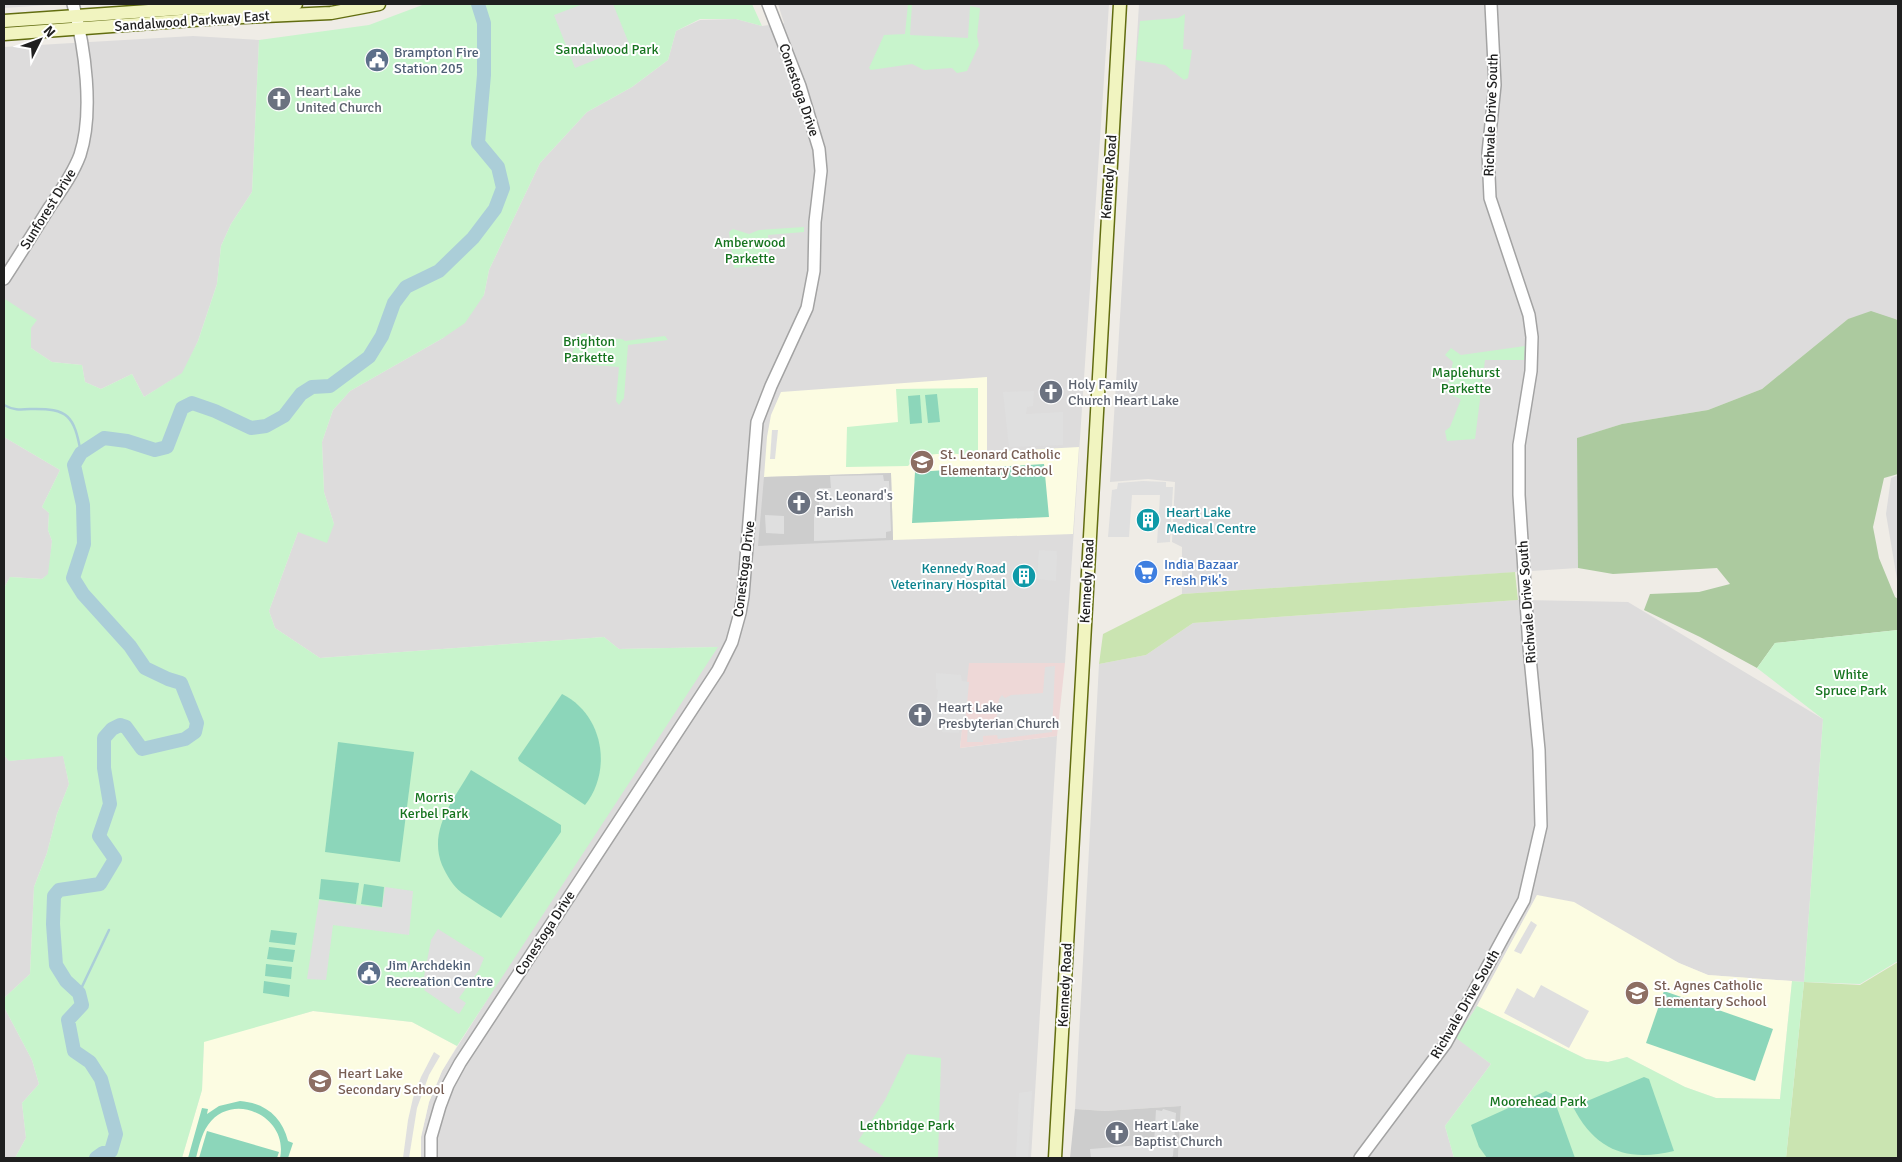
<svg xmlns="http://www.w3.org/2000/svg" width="1902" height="1162" font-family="Signika,sans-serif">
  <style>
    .residential { fill: #dddcdc }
    .commercial { fill: #eed8d7 }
    .education { fill: #fcfce2 }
    .religious { fill: #cdcdcd }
    .grass { fill: #cae4b1 }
    .forest { fill: #acca9f }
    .park { fill: #c8f4cc }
    .pitch { fill: #8cd6ba }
    .parking { fill: #dfdfdf }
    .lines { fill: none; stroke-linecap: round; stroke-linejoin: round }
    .stream { stroke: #abced8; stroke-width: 2.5 }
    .river { stroke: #abced8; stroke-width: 14 }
    .tertiary-casing { stroke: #a3a3a3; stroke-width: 14 }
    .secondary-casing { stroke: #626d10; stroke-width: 15 }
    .tertiary { stroke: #fff; stroke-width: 11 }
    .secondary { stroke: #f1f4c0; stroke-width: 12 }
    .labels { text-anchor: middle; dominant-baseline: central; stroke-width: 4; stroke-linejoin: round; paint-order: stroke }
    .street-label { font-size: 14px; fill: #1f1f1f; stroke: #fff }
    .park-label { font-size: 14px; fill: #16741f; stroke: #fff }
    .service-label { font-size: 14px; fill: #4e5e75; stroke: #fff; text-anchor: start }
    .worship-label { font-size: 14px; fill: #5b616d; stroke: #fff; text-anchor: start }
    .education-label { font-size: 14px; fill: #785e54; stroke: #fff; text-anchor: start }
    .culture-label { font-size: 14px; fill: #0d838f; stroke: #fff; text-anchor: start }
    .shop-label { font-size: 14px; fill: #366cbe; stroke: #fff; text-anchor: start }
  </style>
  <rect width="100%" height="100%" fill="#efece6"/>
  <g class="residential">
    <polygon points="4,4 63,4 4,8"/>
    <polygon points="778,4 1109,4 1065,663 970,663 960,748 1057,736 1031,1158 421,1158 421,1137 429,1102 442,1071 516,954 717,647 619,649 604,637 320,658 275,628 269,611 298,532 334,524 324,492 322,442 333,410 350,391 443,338 484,295 489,270 540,163 587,112 632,87 668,60 676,31 700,20 736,19 762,26 784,23"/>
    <polygon points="1139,4 1898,4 1898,324 1898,319 1848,319 1762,389 1708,410 1622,424 1578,438 1578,568 1182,594 1182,547 1172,542 1175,482 1148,479 1110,482"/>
    <polygon points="193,36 259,40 252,192 231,224 221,246 217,284 198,341 183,373 144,397 132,374 101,389 85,382 82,365 52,362 31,348 31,328 5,300 4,302 4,47"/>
    <polygon points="4,437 60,470 42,507 49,513 48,530 52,541 49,574 42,579 10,577 4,588"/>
    <polygon points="1898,475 1898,585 1886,514 1891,478"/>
    <polygon points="1518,600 1628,602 1823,719 1804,982 1708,975 1679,963 1537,895 1477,1006 1457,1038 1491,1064 1445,1126 1454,1158 1178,1158 1181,1106 1105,1111 1075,1109 1099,664 1146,655 1193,623"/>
    <polygon points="4,755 9,761 63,755 69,784 57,814 47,853 34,887 30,974 4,998"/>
    <polygon points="4,1007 32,1060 39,1084 22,1103 26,1138 15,1158 4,1158"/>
  </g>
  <polygon class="commercial" points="969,663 1065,663 1057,736 960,748"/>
  <g class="education">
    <polygon points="987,377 987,452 1079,447 1073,534 893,540 891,473 764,477 767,437 771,415 781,392"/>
    <polygon points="1537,895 1574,902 1679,963 1708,975 1792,981 1780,1099 1716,1098 1685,1087 1627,1057 1608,1062 1586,1059 1477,1006"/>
    <polygon points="313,1011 412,1022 457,1046 442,1071 429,1102 421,1137 421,1158 182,1158 202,1090 204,1041"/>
  </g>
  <g class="religious">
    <polygon points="891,473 893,540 758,546 764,477"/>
    <polygon points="1181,1106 1178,1158 1070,1158 1075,1109 1105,1111"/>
  </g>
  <g class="grass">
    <polygon points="1515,572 1518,600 1193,623 1146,655 1099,664 1103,634 1182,594"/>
    <polygon points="1898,962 1898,1158 1786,1158 1804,982 1860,985"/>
  </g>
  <polygon class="forest" points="1871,311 1898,320 1898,474 1884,478 1873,527 1879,558 1895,597 1898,599 1898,630 1775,643 1757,668 1700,637 1644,610 1650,594 1699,592 1730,584 1717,568 1613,574 1578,568 1577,438 1622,424 1708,410 1762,389 1848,319"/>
  <g class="park">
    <polygon points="425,4 752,4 762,26 736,19 700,19 676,31 668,60 632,87 587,112 540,163 489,270 484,295 465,323 443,338 350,391 333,410 322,442 324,492 334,524 327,543 298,532 269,611 275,628 320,658 604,637 619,649 718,647 457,1046 412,1022 313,1011 204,1042 202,1090 182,1158 15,1158 26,1138 22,1103 39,1084 32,1060 4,1007 4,998 30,974 34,887 47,853 57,814 69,784 63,756 9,761 4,755 4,588 10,577 42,579 48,574 52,541 48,530 49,513 42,507 60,470 4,437 4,302 5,299 37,320 31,328 31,348 52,362 82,365 85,382 101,389 132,374 144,397 182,373 198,341 217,284 221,246 231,224 252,192 259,40 369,25"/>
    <polygon points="908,4 912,4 910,35 968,38 970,6 980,8 977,36 979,45 967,71 957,73 952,68 924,70 912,64 871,70 869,68 884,35 905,34"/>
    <polygon points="1185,14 1183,49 1192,50 1188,78 1184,80 1165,65 1136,60 1140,21 1178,18"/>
    <polygon points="804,227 804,232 768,235 769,251 767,265 734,268 729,232 733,229 749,234 759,230"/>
    <polygon points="584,333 600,338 622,339 625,341 665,336 668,340 628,345 624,398 619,405 616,401 619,367 581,364 569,361 579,335"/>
    <polygon points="1525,346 1524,360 1485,360 1475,439 1447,441 1445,431 1450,427 1461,399 1446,393 1453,362 1445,355 1451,348 1461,355"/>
    <polygon points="978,388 978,456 947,453 917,456 908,466 846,467 847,427 898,422 896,389"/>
    <polygon points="1898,630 1898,961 1860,984 1804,982 1786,1158 1454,1158 1445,1126 1491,1064 1456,1038 1477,1006 1586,1059 1608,1062 1627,1057 1685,1087 1716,1098 1780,1099 1792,981 1804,982 1823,719 1757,668 1775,643"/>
    <polygon points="907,1054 941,1058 938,1158 886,1158 858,1141 885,1100"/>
  </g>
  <g class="pitch">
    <polygon points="937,394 940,422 928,423 925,395"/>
    <polygon points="920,395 922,423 910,424 908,396"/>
    <polygon points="1044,464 1049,517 912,523 915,472"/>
    <path d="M562,694C603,714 613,770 585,805L519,761L518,758Z"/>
    <polygon points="338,742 414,752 400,862 325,852"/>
    <path d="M471,770L561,825V832L501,918C488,910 475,902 462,893C453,886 447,876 442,865C428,830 454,799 471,770Z"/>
    <polygon points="321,879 359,883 356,904 319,899"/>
    <polygon points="364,884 384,887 382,907 361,904"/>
    <polygon points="271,930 297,933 295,945 269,942"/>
    <polygon points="269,947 295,950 293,962 267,959"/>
    <polygon points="266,964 292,967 291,979 265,976"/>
    <polygon points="264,981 290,985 289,997 263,993"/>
    <polygon points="1664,991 1773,1029 1755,1081 1646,1043"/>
    <path d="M1644,1077L1649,1079L1674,1151C1627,1162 1596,1151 1573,1107Z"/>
    <polygon points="1546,1091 1552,1094 1575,1158 1487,1158 1479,1147 1471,1125"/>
    <path d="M240,1101C265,1103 282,1117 288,1141L293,1143L288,1158H280C289,1117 233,1090 208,1125C201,1135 199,1147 196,1158H188L202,1108L208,1109L207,1114L219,1106Z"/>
    <polygon points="207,1131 279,1152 277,1158 199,1158"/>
  </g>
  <g class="parking">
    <polygon points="583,4 613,4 630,46 575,68 554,15"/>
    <polygon points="1034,391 1033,406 1027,407 1026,414 1063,412 1063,445 1009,447 1003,392"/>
    <polygon points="772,430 778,430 775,459 770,459"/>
    <polygon points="883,475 884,481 889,481 891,531 886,532 886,538 814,541 814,514 819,513 819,488 831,488 830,476"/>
    <polygon points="1143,481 1166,482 1166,487 1173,487 1170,542 1157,543 1160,495 1132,495 1129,537 1108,537 1112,490 1117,489 1118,483"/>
    <polygon points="765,515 784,516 784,534 766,533"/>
    <polygon points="1039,550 1057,551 1056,581 1037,579"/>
    <polygon points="1055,666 1052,732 998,739 997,735 983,736 983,742 967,742 968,725 997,725 1001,720 996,720 999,699 1002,695 1005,698 1011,695 1043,693 1045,667"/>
    <polygon points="936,673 961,675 962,681 969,682 965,726 960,727 959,733 942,732 943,725 933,723 938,690 936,688"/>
    <polygon points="385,887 413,891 409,935 333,925 326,980 307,979 319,900 382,908"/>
    <polygon points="1531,921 1537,925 1521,954 1514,951"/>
    <polygon points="438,929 484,958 479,970 459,998 466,1003 459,1014 424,990 427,985 423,982 431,940"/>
    <polygon points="1541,985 1589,1011 1569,1048 1504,1013 1517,988 1534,998"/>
    <polygon points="434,1052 440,1056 429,1075 417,1108 409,1158 403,1158 408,1120 413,1098 421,1077"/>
    <polygon points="1032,1091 1028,1158 1016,1158 1019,1093"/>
    <polygon points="1163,1109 1176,1113 1173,1156 1171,1158 1091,1158 1090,1149 1154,1144 1156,1110 1162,1111"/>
  </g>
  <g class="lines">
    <g class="stream">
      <path d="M4,405C13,410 19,410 30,409C69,408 74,416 81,453"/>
      <polyline points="79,993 109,930"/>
    </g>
    <polyline class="river" points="96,1158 103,1153 111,1151 116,1134 101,1079 90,1062 74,1051 68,1020 82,1005 79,993 66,981 56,965 53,924 54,896 59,890 100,884 115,859 99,836 110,804 104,768 104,738 112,729 120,725 126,727 142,749 185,739 195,732 197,723 181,683 168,679 145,668 130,646 83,594 73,578 84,544 83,505 74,465 81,453 104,438 127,441 155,450 167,447 182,408 192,403 215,411 251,428 266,426 284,416 301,394 312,387 330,386 369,357 382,336 394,303 406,287 439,271 473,238 495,209 503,188 498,167 478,143 484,75 484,23 478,4"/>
    <g class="tertiary-casing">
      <g id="tertiary">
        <path d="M4,279C19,256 34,232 49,208C60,192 73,174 80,155C94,112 85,47 73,4"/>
        <polyline points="431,1158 431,1137 440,1106 448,1085 460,1063 718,670 732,642 740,613 743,596 757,422 771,386 807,308 814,271 815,222 821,171 819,149 800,86 768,4"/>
        <polyline points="1360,1158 1446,1043 1504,936 1524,900 1541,826 1539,750 1529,647 1519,495 1519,445 1531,371 1532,337 1529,315 1490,198 1488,153 1495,85 1491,4"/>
      </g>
    </g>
    <g class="secondary-casing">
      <g id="secondary">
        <polyline points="4,21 192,8 296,4"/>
        <polyline points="4,34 220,18 331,13 379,4"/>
        <polyline points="1055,1158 1120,4"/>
      </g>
    </g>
    <use href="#tertiary" class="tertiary"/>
    <use href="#secondary" class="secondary"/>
  </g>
  <defs>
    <g id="civic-disc" transform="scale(1.25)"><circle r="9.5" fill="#5c6f8a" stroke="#fff"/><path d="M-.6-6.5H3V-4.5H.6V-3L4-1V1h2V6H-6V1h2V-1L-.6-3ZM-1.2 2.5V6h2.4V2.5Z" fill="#fff"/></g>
    <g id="church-disc" transform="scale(1.25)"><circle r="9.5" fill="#6b7280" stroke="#fff"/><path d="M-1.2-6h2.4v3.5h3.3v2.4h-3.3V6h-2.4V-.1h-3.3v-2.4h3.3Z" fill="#fff"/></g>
    <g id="school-disc" transform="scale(1.25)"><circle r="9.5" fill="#8d6e63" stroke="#fff"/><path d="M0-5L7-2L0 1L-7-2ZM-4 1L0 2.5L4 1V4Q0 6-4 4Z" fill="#fff"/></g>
    <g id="building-disc" transform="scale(1.25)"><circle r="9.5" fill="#0f9aa8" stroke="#fff"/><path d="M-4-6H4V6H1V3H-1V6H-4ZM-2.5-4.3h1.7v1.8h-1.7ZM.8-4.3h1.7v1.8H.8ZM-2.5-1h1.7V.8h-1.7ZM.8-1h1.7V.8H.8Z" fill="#fff"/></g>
    <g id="supermarket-disc" transform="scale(1.25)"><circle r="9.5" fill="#3f7fe0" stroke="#fff"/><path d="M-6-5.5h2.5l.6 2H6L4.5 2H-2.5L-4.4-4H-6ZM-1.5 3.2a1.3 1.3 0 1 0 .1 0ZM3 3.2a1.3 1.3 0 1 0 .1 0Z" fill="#fff"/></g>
  </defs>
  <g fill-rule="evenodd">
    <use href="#civic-disc" x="377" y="60"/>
    <use href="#church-disc" x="279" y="99"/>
    <use href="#church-disc" x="1051" y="392"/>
    <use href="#school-disc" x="922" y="462"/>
    <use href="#church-disc" x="799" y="503"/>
    <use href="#building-disc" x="1148" y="520"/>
    <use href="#supermarket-disc" x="1146" y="572"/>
    <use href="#building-disc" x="1024" y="576"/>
    <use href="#church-disc" x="920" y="715"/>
    <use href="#civic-disc" x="369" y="973"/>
    <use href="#school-disc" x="1637" y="993"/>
    <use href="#school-disc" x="320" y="1081"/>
    <use href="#church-disc" x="1117" y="1133"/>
  </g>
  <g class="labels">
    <g class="street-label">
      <text transform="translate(192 21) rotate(-4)">Sandalwood Parkway East</text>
      <text transform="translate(799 90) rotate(71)">Conestoga Drive</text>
      <text transform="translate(1491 115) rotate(-88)">Richvale Drive South</text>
      <text transform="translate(1109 177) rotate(-86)">Kennedy Road</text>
      <text transform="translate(48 209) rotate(-58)">Sunforest Drive</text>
      <text transform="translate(744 569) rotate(-83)">Conestoga Drive</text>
      <text transform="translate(1087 581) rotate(-87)">Kennedy Road</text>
      <text transform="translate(1527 602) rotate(-94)">Richvale Drive South</text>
      <text transform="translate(545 933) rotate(-57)">Conestoga Drive</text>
      <text transform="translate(1065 985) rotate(-87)">Kennedy Road</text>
      <text transform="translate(1465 1004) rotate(-60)">Richvale Drive South</text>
    </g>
    <g class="park-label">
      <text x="607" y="49">Sandalwood Park</text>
      <text x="750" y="242">Amberwood<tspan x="750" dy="16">Parkette</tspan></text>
      <text x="589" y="341">Brighton<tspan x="589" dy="16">Parkette</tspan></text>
      <text x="1466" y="372">Maplehurst<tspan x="1466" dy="16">Parkette</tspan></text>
      <text x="1851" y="674">White<tspan x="1851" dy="16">Spruce Park</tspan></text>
      <text x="434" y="797">Morris<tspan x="434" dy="16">Kerbel Park</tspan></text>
      <text x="1538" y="1101">Moorehead Park</text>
      <text x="907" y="1125">Lethbridge Park</text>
    </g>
    <g class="service-label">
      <text x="394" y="52">Brampton Fire<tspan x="394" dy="16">Station 205</tspan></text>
      <text x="386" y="965">Jim Archdekin<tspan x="386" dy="16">Recreation Centre</tspan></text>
    </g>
    <g class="worship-label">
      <text x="296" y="91">Heart Lake<tspan x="296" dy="16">United Church</tspan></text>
      <text x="1068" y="384">Holy Family<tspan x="1068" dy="16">Church Heart Lake</tspan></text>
      <text x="816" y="495">St. Leonard's<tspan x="816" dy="16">Parish</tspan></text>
      <text x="938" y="707">Heart Lake<tspan x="938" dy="16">Presbyterian Church</tspan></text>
      <text x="1134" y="1125">Heart Lake<tspan x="1134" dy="16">Baptist Church</tspan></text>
    </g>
    <g class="education-label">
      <text x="940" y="454">St. Leonard Catholic<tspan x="940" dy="16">Elementary School</tspan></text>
      <text x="1654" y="985">St. Agnes Catholic<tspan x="1654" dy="16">Elementary School</tspan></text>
      <text x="338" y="1073">Heart Lake<tspan x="338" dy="16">Secondary School</tspan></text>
    </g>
    <g class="culture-label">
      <text x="1166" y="512">Heart Lake<tspan x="1166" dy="16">Medical Centre</tspan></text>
      <text x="1006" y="568" text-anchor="end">Kennedy Road<tspan x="1006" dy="16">Veterinary Hospital</tspan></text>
    </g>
    <g class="shop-label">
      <text x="1164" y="564">India Bazaar<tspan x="1164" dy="16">Fresh Pik's</tspan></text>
    </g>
  </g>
  <rect width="1902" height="1162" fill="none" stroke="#1f1f1f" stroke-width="10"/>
  <g transform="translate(40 40) rotate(48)" stroke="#ffffff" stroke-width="4" paint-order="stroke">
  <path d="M0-4L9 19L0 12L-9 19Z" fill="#1f1f1f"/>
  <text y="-8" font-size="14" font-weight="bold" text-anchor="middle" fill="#1f1f1f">N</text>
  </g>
</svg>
